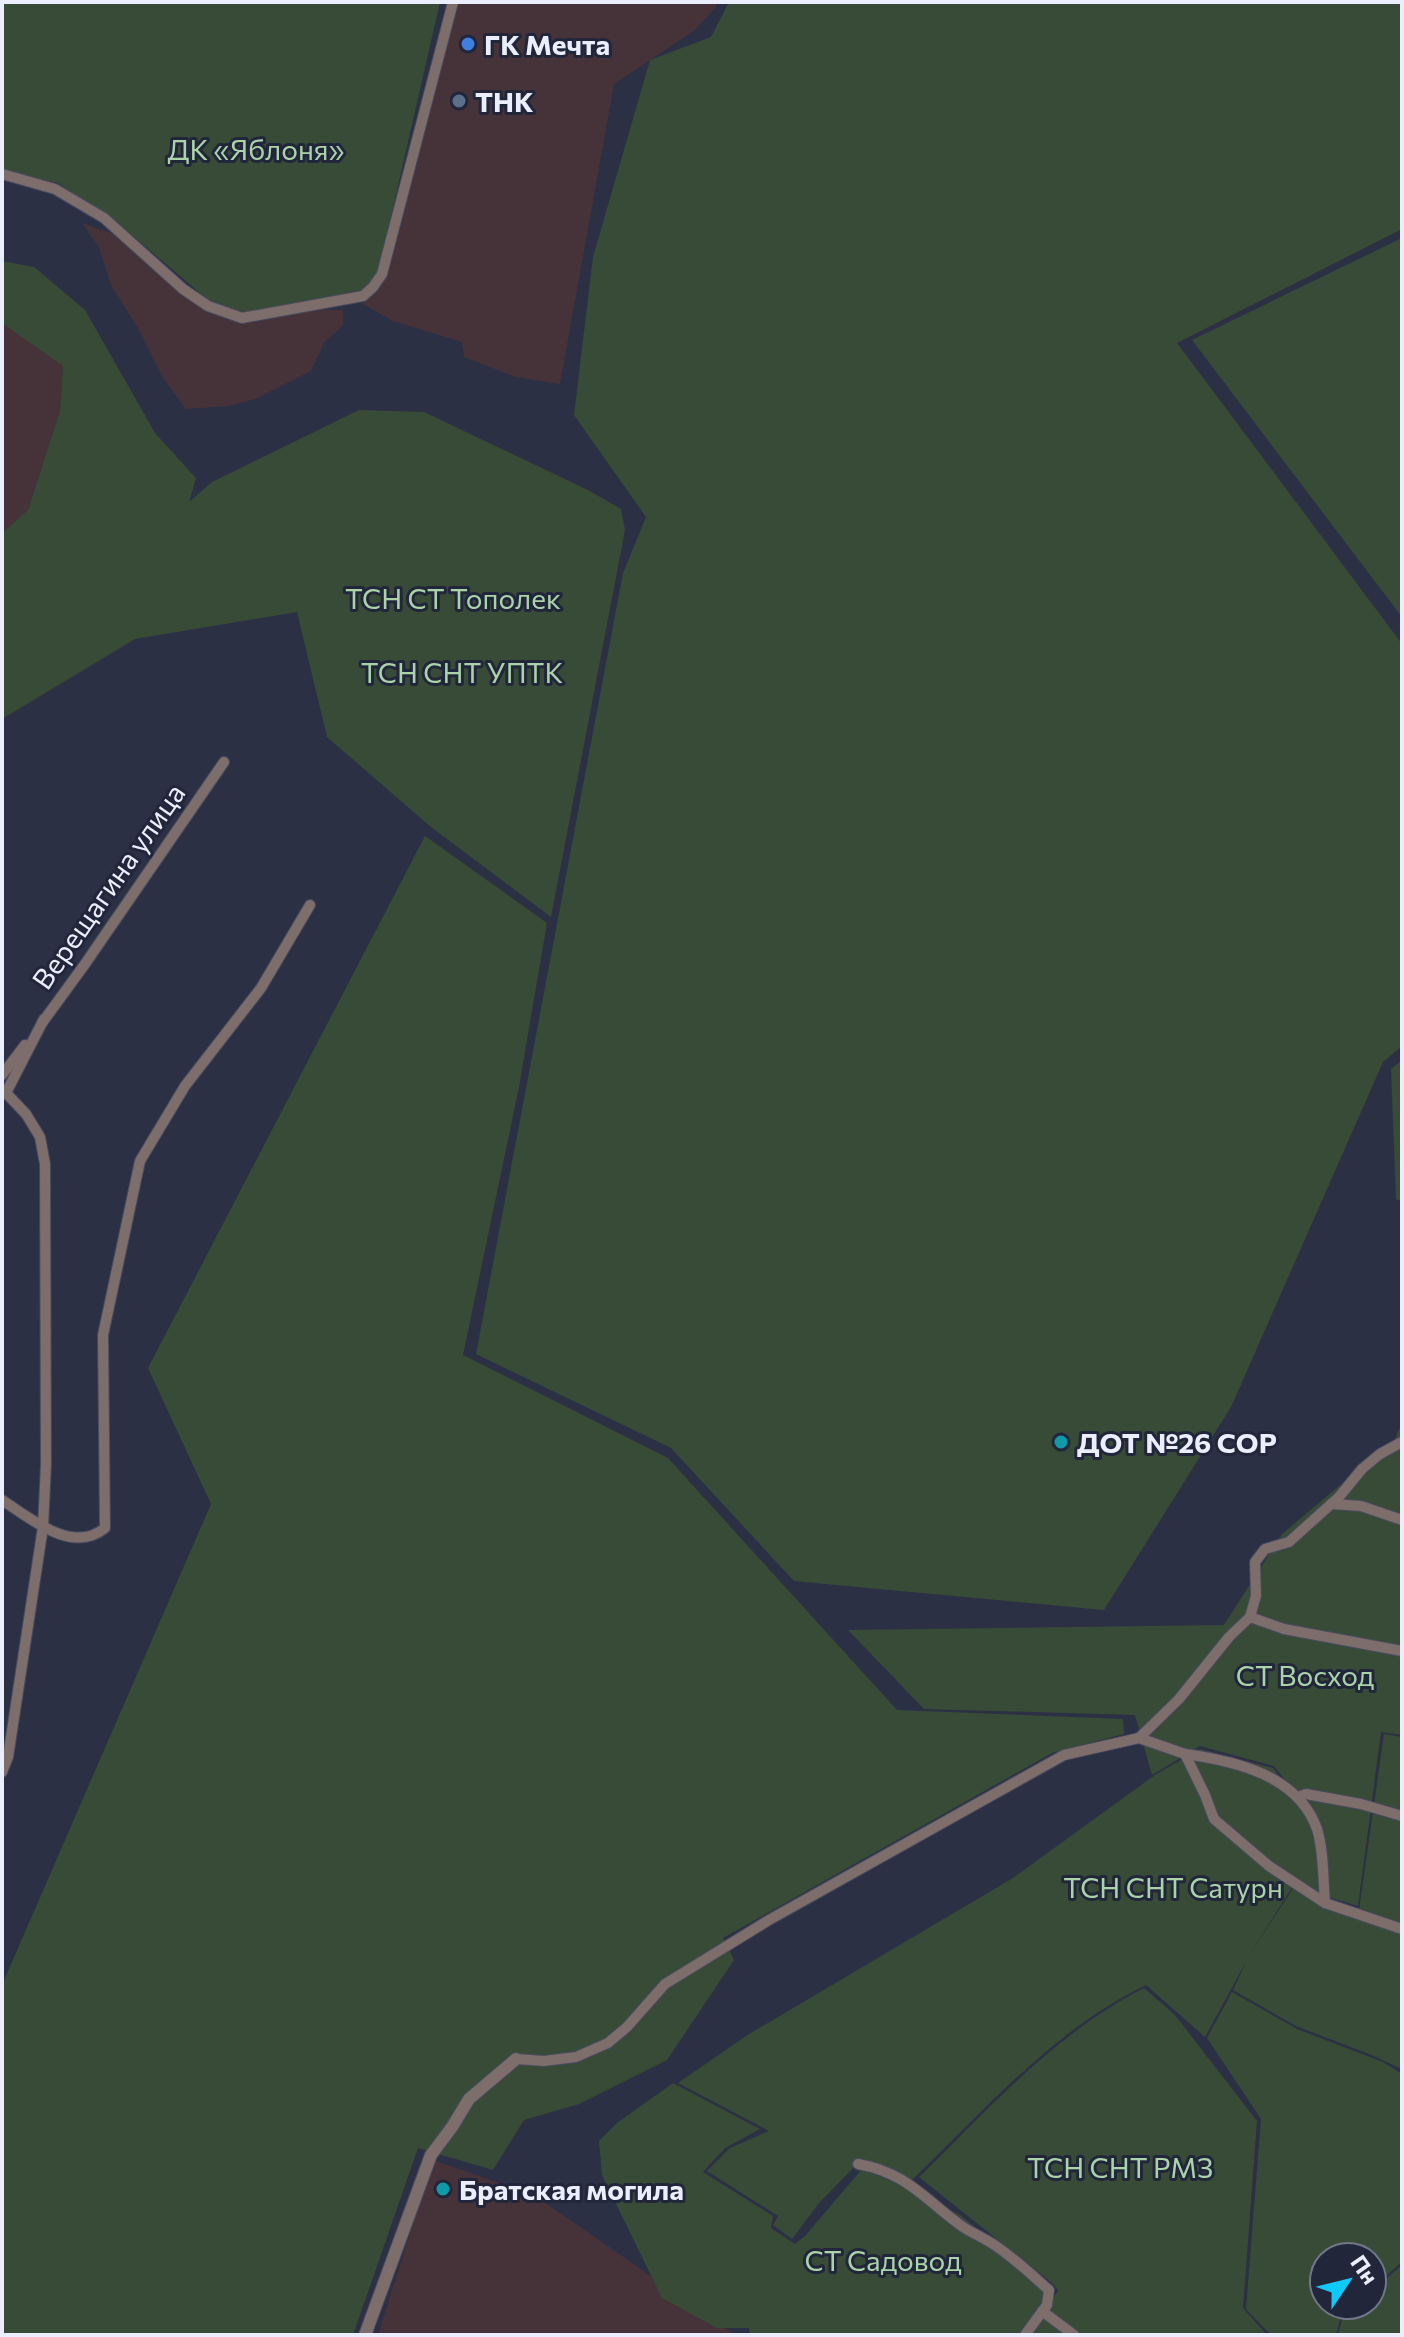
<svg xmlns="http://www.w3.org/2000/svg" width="1404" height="2337" font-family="Commissioner,sans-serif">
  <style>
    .industrial { fill: #46333a }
    .green { fill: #384b36 }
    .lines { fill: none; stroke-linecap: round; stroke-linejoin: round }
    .minor-casing { stroke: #474b5f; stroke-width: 12 }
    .tertiary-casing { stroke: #474b5f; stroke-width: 14 }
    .minor { stroke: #7d6d6b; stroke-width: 10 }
    .tertiary { stroke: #7d6d6b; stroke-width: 12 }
    .shop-dot { fill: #3f7fe0; stroke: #22263b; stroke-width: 3 }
    .service-dot { fill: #5c6f8a; stroke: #22263b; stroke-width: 3 }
    .culture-dot { fill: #0f9aa8; stroke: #22263b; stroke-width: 3 }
    .labels { text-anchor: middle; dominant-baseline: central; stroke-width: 6; stroke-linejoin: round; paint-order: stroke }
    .poi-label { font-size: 28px; font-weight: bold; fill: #ebeffd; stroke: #22263b; text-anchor: start }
    .park-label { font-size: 28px; fill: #aad4a7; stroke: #22263b }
    .street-label { font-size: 28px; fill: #ebeffd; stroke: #22263b }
  </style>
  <rect width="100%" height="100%" fill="#2c3045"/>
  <g class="industrial">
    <polygon points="451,2 717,2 715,8 695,30 614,84 560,384 516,377 464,357 462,342 393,321 363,304 381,281"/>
    <polygon points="82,223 119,236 147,265 179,290 200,306 228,320 263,318 302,309 343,310 343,325 324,343 311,371 255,399 228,406 186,409 163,378 139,330 111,285 99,247"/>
    <polygon points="2,323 63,365 60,411 28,510 2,533"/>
    <polygon points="433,2160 534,2195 736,2335 378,2335"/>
  </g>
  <g class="green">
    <polygon points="2,2 440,2 379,269 367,289 242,314 207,299 120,225 58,183 2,172"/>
    <polygon points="729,2 1402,2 1402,229 1177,343 1402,644 1402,1046 1383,1062 1231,1407 1104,1610 794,1581 671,1448 476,1354 623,573 646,517 574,415 593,257 650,60 711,37"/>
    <polygon points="1402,238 1402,617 1192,340"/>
    <polygon points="2,261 34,267 85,310 155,433 196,478 189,502 212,482 359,410 424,412 588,490 621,509 625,530 551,917 431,827 327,737 297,612 135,639 2,719 2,533 28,510 60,411 63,366 2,323"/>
    <polygon points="425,836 547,923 519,1087 463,1355 668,1458 897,1710 1123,1719 1124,1734 1052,1753 723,1938 734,1960 667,2060 579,2104 524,2120 493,2170 418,2148 353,2335 2,2335 2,1985 211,1504 148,1368"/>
    <polygon points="1402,1060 1402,1201 1396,1199 1391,1069"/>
    <polygon points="1402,1422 1402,1735 1381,1732 1358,1906 1325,1896 1321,1827 1274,1766 1200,1746 1152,1775 1135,1715 924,1709 848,1630 1224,1625 1282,1534 1395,1439"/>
    <polygon points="1384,1734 1402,1737 1402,1926 1359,1910"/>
    <path d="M1200,1749L1273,1768L1319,1828L1323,1898L1295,1883L1248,1957L1294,1887L1402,1932V2069L1369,2054L1296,2026L1233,1990L1247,1960L1205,2037L1146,1985C1053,2030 984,2111 911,2181L858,2163L819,2203L792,2239L773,2225L778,2216L707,2171L730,2148L769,2131L678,2083L746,2036L1013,1878L1155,1775Z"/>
    <path d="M1144,1988L1175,2015L1257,2121L1243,2308L1267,2335H1032L1058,2290L1052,2283L919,2177C989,2108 1056,2033 1144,1988Z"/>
    <polygon points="1232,1992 1297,2029 1383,2062 1402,2074 1402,2262 1372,2288 1372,2257 1324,2257 1324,2305 1352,2305 1341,2315 1336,2335 1271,2335 1246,2309 1261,2119 1207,2038"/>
    <polygon points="673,2083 760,2129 725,2148 703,2172 773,2216 771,2228 795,2244 805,2236 862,2169 903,2186 960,2215 1054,2290 1053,2296 1029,2335 750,2335 749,2328 717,2328 662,2298 602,2175 599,2141 617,2123"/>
    <polygon points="1402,2265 1402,2335 1338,2335 1343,2316 1356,2305 1372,2305 1372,2291"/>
  </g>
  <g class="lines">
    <g class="minor-casing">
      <g id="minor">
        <polyline points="2,174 55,189 104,218 183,289 208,306 242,318 363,296 373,287 382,274 453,2"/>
        <polyline points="42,1023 85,964 224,762"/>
        <polyline points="2,1075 25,1045"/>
        <path d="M2,1500C30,1518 72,1555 105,1528L103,1335L140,1161L185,1086L261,988L310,905"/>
        <polyline points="1331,1504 1361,1506 1402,1520"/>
        <polyline points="1250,1617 1284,1629 1402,1651"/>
        <polyline points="1139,1738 1185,1754 1205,1795 1214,1819 1269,1866 1325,1903 1402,1929"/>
        <path d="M1185,1754C1235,1761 1298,1775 1317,1829C1324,1852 1323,1879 1325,1903"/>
        <polyline points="2,1772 8,1757 43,1527 46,1464 45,1164 40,1137 26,1114 6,1093 44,1019"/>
        <polyline points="1298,1797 1306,1794 1361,1804 1402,1816"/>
        <polyline points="516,2059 544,2061 576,2057 608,2043 627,2027 665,1984 769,1920 1064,1755 1139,1738 1179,1699 1229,1637 1250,1617 1256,1596 1255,1562 1265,1549 1289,1542 1339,1497 1362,1469 1380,1454 1402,1442"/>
        <path d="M858,2164C908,2173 925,2200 963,2227C974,2234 986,2239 996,2246C1015,2259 1032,2275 1049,2290L1047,2305L1025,2335"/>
        <polyline points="1042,2311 1074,2335"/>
      </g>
    </g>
    <g class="tertiary-casing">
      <polyline id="tertiary" points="365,2335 431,2155 452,2127 469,2099 516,2059"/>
    </g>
    <use href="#minor" class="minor"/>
    <use href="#tertiary" class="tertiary"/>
  </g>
  <circle class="shop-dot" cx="468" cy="44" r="8"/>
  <circle class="service-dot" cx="459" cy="101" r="8"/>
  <g class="culture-dot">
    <circle cx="1061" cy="1442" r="8"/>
    <circle cx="443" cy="2189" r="8"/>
  </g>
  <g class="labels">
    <g class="poi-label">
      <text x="484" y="44">ГК Мечта</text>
      <text x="475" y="101">ТНК</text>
      <text x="1077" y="1442">ДОТ №26 СОР</text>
      <text x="459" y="2189">Братская могила</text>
    </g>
    <g class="park-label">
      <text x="256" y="149">ДК «Яблоня»</text>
      <text x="453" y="598">ТСН СТ Тополек</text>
      <text x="462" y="672">ТСН СНТ УПТК</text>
      <text x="1305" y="1675">СТ Восход</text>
      <text x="1173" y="1887">ТСН СНТ Сатурн</text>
      <text x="1120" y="2167">ТСН СНТ РМЗ</text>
      <text x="883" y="2260">СТ Садовод</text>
    </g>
    <g class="street-label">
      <text transform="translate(108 886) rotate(-55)">Верещагина улица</text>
    </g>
  </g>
  <rect width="1404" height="2337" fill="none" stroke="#ebeffd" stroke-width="8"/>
  <g transform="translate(1348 2281) rotate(55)"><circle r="38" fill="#22263b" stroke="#727689" stroke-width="2"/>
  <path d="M0-6L14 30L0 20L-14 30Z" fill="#0ecafa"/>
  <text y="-12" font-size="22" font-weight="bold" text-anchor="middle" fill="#ebeffd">Пн</text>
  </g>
</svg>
